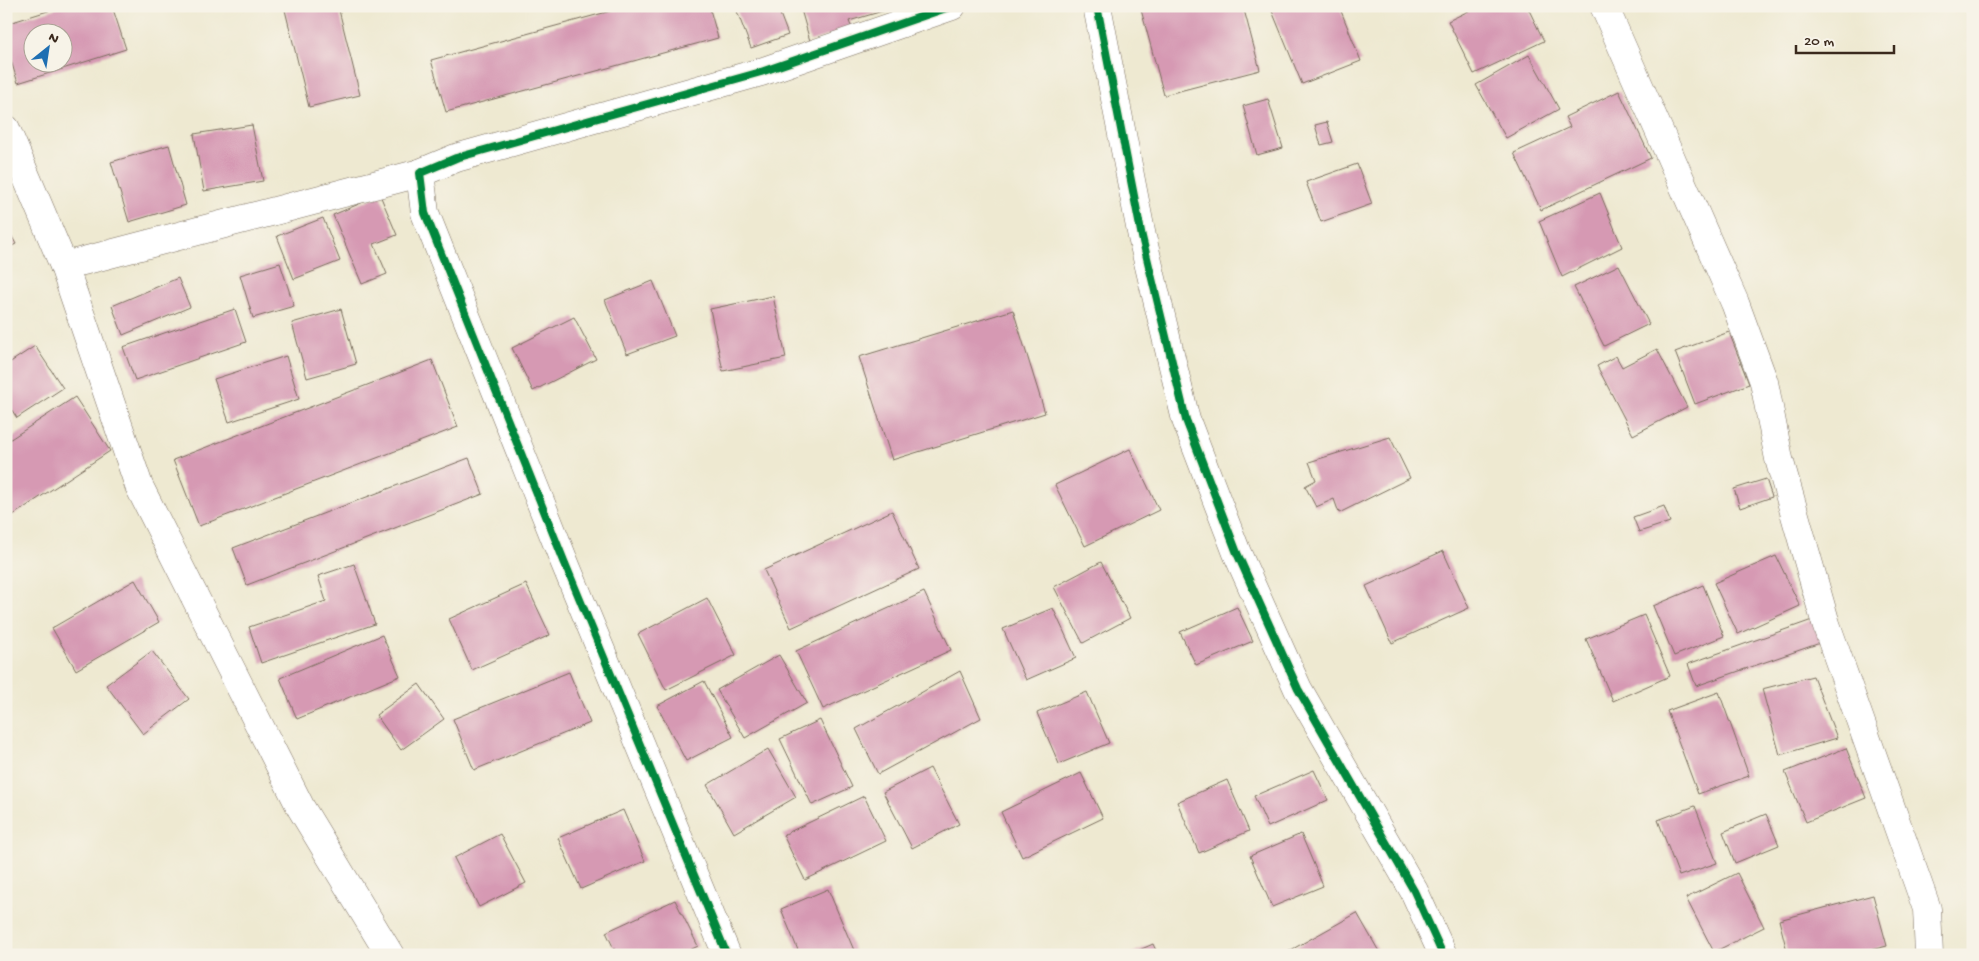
<svg xmlns="http://www.w3.org/2000/svg" width="1979" height="961" font-family="'Gochi Hand',sans-serif">
  <style>
    .building { fill: #d699b3; fill-rule: evenodd }
    .lines { fill: none; stroke-linecap: round; stroke-linejoin: round }
    .minor-casing { stroke: #7a6d5d; stroke-width: 29 }
    .minor { stroke: #fff; stroke-width: 28 }
    .cycleway-casing { stroke: #f7f3e8; stroke-width: 11 }
    .cycleway { stroke: #00873e; stroke-width: 8 }
  </style>
  <rect width="100%" height="100%" fill="#f7f3e8"/>
  <filter id="ink" filterUnits="userSpaceOnUse"><feTurbulence type="fractalNoise" baseFrequency=".02" numOctaves="2"/><feDisplacementMap in="SourceGraphic" scale="10" xChannelSelector="R" yChannelSelector="G"/><feConvolveMatrix kernelMatrix="1 2 1 2 8 2 1 2 1" color-interpolation-filters="sRGB"/></filter>
  <filter id="wash" filterUnits="userSpaceOnUse"><feTurbulence type="fractalNoise" baseFrequency=".0096" numOctaves="4" result="noise"/><feDisplacementMap in="SourceGraphic" scale="20" xChannelSelector="R" yChannelSelector="G"/><feGaussianBlur stdDeviation="1.12" result="paint"/><feColorMatrix in="noise" values="0 0 0 0 0 0 0 0 0 0 0 0 0 0 0 0 0 1.4 0 .05"/><feComposite in="paint" operator="in"/></filter>
  <g filter="url(#wash)">
    <rect width="100%" height="100%" fill="#eee9d1"/>
    <g id="blocks">
      <g class="building">
        <path d="M64,6H112L126,49L18,83L6,45V24ZM32,32H62V62H32Z"/>
        <polygon points="284,6 338,6 360,95 309,107"/>
        <polygon points="629,6 709,6 718,38 446,112 431,60"/>
        <polygon points="735,6 777,6 788,35 751,48"/>
        <polygon points="800,6 896,6 896,7 849,21 852,29 810,41"/>
        <polygon points="1140,6 1243,6 1260,70 1164,95"/>
        <polygon points="1270,6 1339,6 1361,61 1302,84"/>
        <polygon points="1479,6 1527,6 1544,41 1474,74 1448,21"/>
        <polygon points="1529,55 1559,109 1506,138 1476,85"/>
        <polygon points="1619,91 1651,158 1541,210 1514,153 1570,127 1565,117"/>
        <polygon points="1268,99 1283,148 1257,155 1243,106"/>
        <polygon points="1327,122 1333,142 1321,145 1315,125"/>
        <polygon points="252,125 263,181 204,191 194,134"/>
        <polygon points="169,145 186,205 129,222 111,162"/>
        <polygon points="1357,164 1372,204 1321,222 1306,182"/>
        <polygon points="1600,193 1622,247 1562,277 1539,221"/>
        <polygon points="380,195 397,235 374,244 387,274 362,284 333,215"/>
        <polygon points="323,218 340,261 294,279 277,236"/>
        <polygon points="6,226 16,244 6,249"/>
        <polygon points="280,263 294,306 253,318 240,275"/>
        <polygon points="1619,265 1649,324 1604,346 1574,287"/>
        <polygon points="178,278 190,307 123,335 112,306"/>
        <polygon points="653,281 675,336 627,354 605,300"/>
        <polygon points="773,296 786,358 723,371 710,309"/>
        <polygon points="235,309 246,342 135,380 123,347"/>
        <polygon points="341,309 356,364 307,378 292,323"/>
        <polygon points="1013,310 1045,413 892,460 859,357"/>
        <polygon points="574,317 596,359 533,391 512,348"/>
        <polygon points="1729,332 1749,384 1695,404 1675,352"/>
        <polygon points="35,346 63,388 17,418 6,401 6,365"/>
        <polygon points="1657,349 1687,407 1633,435 1597,366 1616,356 1622,367"/>
        <polygon points="286,356 299,399 229,422 214,379"/>
        <polygon points="432,360 458,427 199,526 173,460"/>
        <polygon points="75,397 110,451 13,515 6,505 6,442"/>
        <polygon points="1390,437 1410,478 1339,513 1334,499 1316,507 1305,486 1316,480 1309,462"/>
        <polygon points="1130,449 1159,510 1085,546 1055,485"/>
        <polygon points="469,458 483,494 247,585 233,548"/>
        <polygon points="1766,479 1772,497 1740,508 1734,489"/>
        <polygon points="1664,506 1670,522 1639,532 1633,517"/>
        <polygon points="892,511 919,569 791,628 764,570"/>
        <polygon points="1443,551 1469,608 1392,643 1366,586"/>
        <polygon points="1776,556 1800,606 1738,634 1714,583"/>
        <polygon points="1101,562 1130,618 1083,643 1054,587"/>
        <polygon points="354,564 375,624 261,663 249,627 326,601 318,576"/>
        <polygon points="135,580 159,622 76,670 52,628"/>
        <polygon points="526,584 550,635 472,670 449,619"/>
        <polygon points="1703,585 1724,636 1674,656 1653,606"/>
        <polygon points="924,592 951,650 823,709 796,651"/>
        <polygon points="707,598 736,655 666,690 638,634"/>
        <polygon points="1237,607 1253,641 1196,665 1180,632"/>
        <polygon points="1053,608 1076,658 1026,680 1003,629"/>
        <polygon points="1644,615 1670,676 1613,701 1586,639"/>
        <polygon points="1815,619 1823,642 1696,686 1688,664"/>
        <polygon points="382,635 400,676 297,719 280,678"/>
        <polygon points="152,651 189,699 143,734 106,685"/>
        <polygon points="779,655 807,703 745,738 717,690"/>
        <polygon points="960,671 981,718 878,774 856,729"/>
        <polygon points="569,672 590,723 474,770 453,719"/>
        <polygon points="1813,676 1837,738 1780,755 1762,689"/>
        <polygon points="704,681 733,737 686,761 657,706"/>
        <polygon points="419,684 444,719 401,750 376,715"/>
        <polygon points="1087,692 1109,743 1059,764 1037,713"/>
        <polygon points="1719,692 1749,776 1698,794 1667,711"/>
        <polygon points="820,720 852,787 812,805 780,739"/>
        <polygon points="1846,748 1866,798 1806,822 1785,772"/>
        <polygon points="768,749 796,797 734,833 707,785"/>
        <polygon points="930,768 959,824 912,848 883,792"/>
        <polygon points="1314,770 1328,800 1268,827 1254,796"/>
        <polygon points="1081,773 1103,818 1022,857 1001,812"/>
        <polygon points="1227,780 1249,831 1199,853 1177,802"/>
        <polygon points="864,796 886,841 805,880 783,835"/>
        <polygon points="1695,806 1717,863 1679,876 1658,820"/>
        <polygon points="623,810 645,861 581,889 558,838"/>
        <polygon points="1766,814 1779,845 1735,863 1723,832"/>
        <polygon points="500,834 526,883 479,907 454,858"/>
        <polygon points="1301,834 1323,886 1272,907 1250,856"/>
        <polygon points="1737,873 1764,927 1714,952 1686,898"/>
        <polygon points="828,889 856,955 800,955 781,909"/>
        <polygon points="1873,895 1887,946 1851,955 1788,955 1779,920"/>
        <polygon points="675,900 698,946 680,955 617,955 606,932"/>
        <polygon points="1357,913 1381,955 1282,955"/>
        <polygon points="1153,944 1158,955 1128,955"/>
      </g>
    </g>
  </g>
  <g filter="url(#ink)">
    <use href="#blocks" fill-opacity="0" stroke="#7a6d5d" stroke-width="1"/>
    <g class="lines">
      <g class="minor-casing">
        <g id="minor">
          <polyline points="1097,6 1142,237 1186,420 1237,553 1298,689 1414,891 1443,955"/>
          <polyline points="1604,6 1735,303 1764,382 1779,459 1826,624 1927,909 1929,955"/>
          <polyline points="6,129 64,266 139,486 301,808 390,955"/>
          <polyline points="64,266 420,173"/>
          <polyline points="727,955 564,561 425,213 420,173 456,158 761,72 952,6"/>
        </g>
      </g>
      <use href="#minor" class="minor"/>
      <g class="cycleway-casing">
        <g id="cycleway">
          <polyline points="1097,6 1142,237 1186,420 1237,553 1298,689 1414,891 1443,955"/>
          <polyline points="727,955 564,561 425,213 420,173 456,158 761,72 952,6"/>
        </g>
      </g>
      <use href="#cycleway" class="cycleway"/>
    </g>
  </g>
  <rect width="1979" height="961" fill="none" stroke="#f7f3e8" stroke-width="25"/>
  <g transform="translate(48 48) rotate(30)"><circle r="24" fill="#f7f3e8" stroke="#aca397"/>
  <path d="M0-4L9 19L0 12L-9 19Z" fill="#1f6fb2"/>
  <text y="-8" font-size="14" font-weight="bold" text-anchor="middle" fill="#3b2a1e">N</text>
  </g>
  <path d="M1796 45v8h98v-8" fill="none" stroke="#3b2a1e" stroke-width="2.5"/>
  <text x="1804" y="45" font-size="15" fill="#3b2a1e" stroke="#f7f3e8" stroke-width="4" paint-order="stroke">20 m</text>
</svg>
